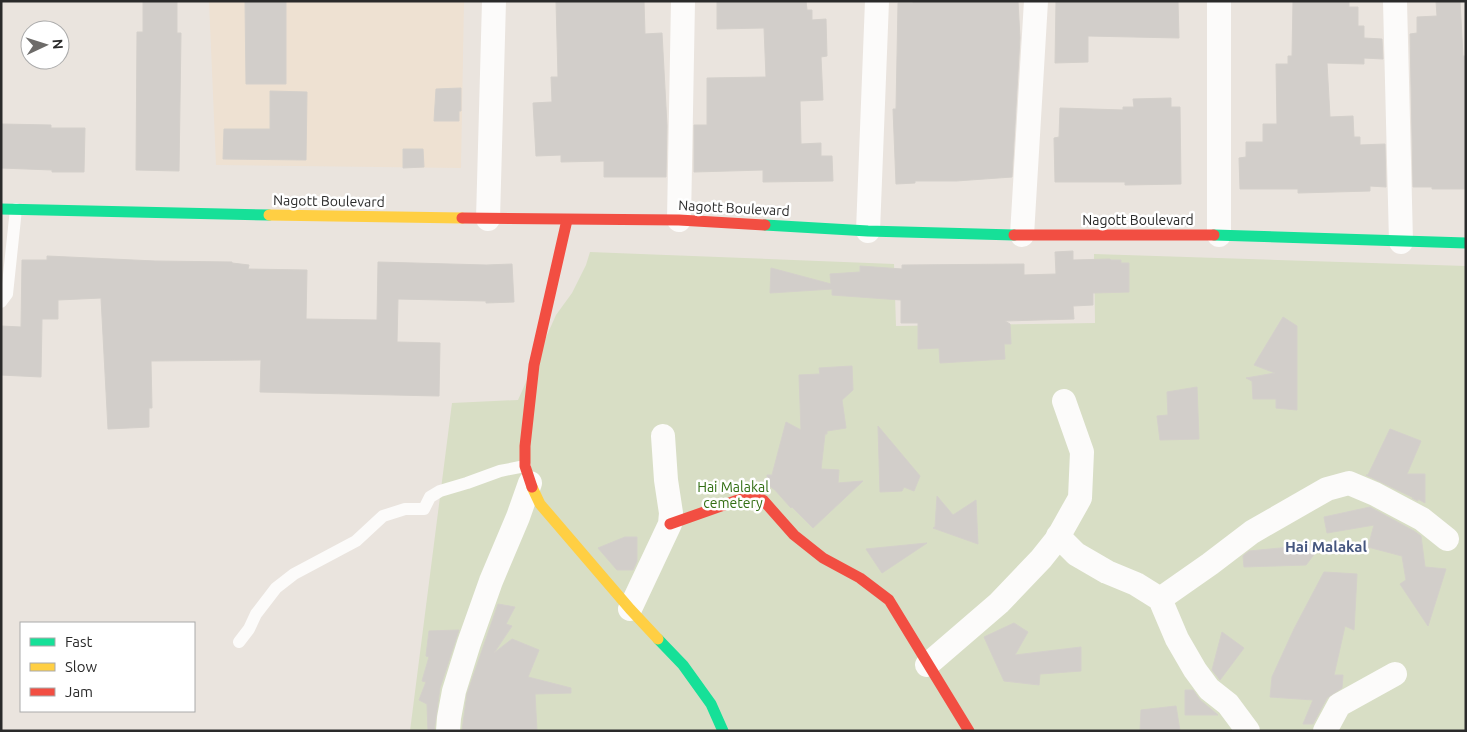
<svg xmlns="http://www.w3.org/2000/svg" width="1467" height="732" font-family="Ubuntu,sans-serif">
  <style>
    .education { fill: #eee1d2 }
    .cemetery { fill: #d8dec5 }
    .building { fill: #d2ceca; stroke: #d4d0cb }
    .lines { fill: none; stroke-linecap: round; stroke-linejoin: round }
    .lane { stroke: #fcfbfa; stroke-width: 12 }
    .street { stroke: #fcfbfa; stroke-width: 24 }
    .fast { stroke: #16e098; stroke-width: 11 }
    .slow { stroke: #ffcf43; stroke-width: 11 }
    .jam { stroke: #f24e42; stroke-width: 11 }
    .labels { text-anchor: middle; dominant-baseline: central; stroke-width: 5; stroke-linejoin: round; paint-order: stroke }
    .street-label { font-size: 14px; fill: #2a2a2a; stroke: #fff }
    .park-label { font-size: 14px; fill: #326e12; stroke: #fff }
    .neighbourhood-label { font-size: 15px; font-weight: bold; fill: #46577f; stroke: #fff }
  </style>
  <rect width="100%" height="100%" fill="#eae4de"/>
  <polygon class="education" points="209,1 464,1 461,168 216,165"/>
  <polygon class="cemetery" points="590,252 894,264 896,326 1095,323 1094,254 1466,266 1466,731 410,731 452,403 518,400 556,315 572,293 586,265"/>
  <g class="building">
    <polygon points="143,1 177,1 177,33 181,33 179,171 136,170 137,32 143,32"/>
    <polygon points="245,1 286,1 286,84 246,84"/>
    <polygon points="556,1 644,1 645,34 662,33 667,126 666,177 604,177 604,161 561,162 561,155 536,156 533,103 552,102 551,77 558,77"/>
    <polygon points="717,1 806,1 807,10 812,10 812,20 826,19 827,56 821,57 823,100 800,101 801,144 821,143 821,156 832,156 833,181 763,182 763,170 694,172 694,125 707,125 707,78 766,77 764,28 717,29"/>
    <polygon points="913,1 1018,1 1020,38 1012,177 956,181 915,181 915,183 896,184 893,109 896,109 898,3 913,3"/>
    <polygon points="1056,1 1178,1 1179,38 1088,36 1088,62 1055,63"/>
    <polygon points="1293,1 1349,1 1349,7 1358,7 1358,26 1364,26 1364,38 1382,39 1383,59 1364,58 1364,64 1327,63 1330,117 1353,116 1354,137 1360,137 1360,145 1385,144 1386,187 1370,186 1370,191 1298,193 1298,189 1240,189 1239,158 1246,157 1246,142 1263,142 1263,124 1277,124 1276,64 1288,64 1288,56 1292,56"/>
    <polygon points="1436,1 1460,1 1463,56 1466,56 1466,189 1432,189 1432,187 1413,187 1410,34 1417,33 1417,17 1437,16"/>
    <polygon points="461,88 461,111 459,111 459,121 434,121 436,89"/>
    <polygon points="270,91 307,92 306,160 223,159 224,129 270,129"/>
    <polygon points="1171,98 1171,107 1180,107 1181,184 1125,185 1125,182 1055,182 1054,138 1059,137 1060,108 1123,110 1123,107 1134,107 1133,99"/>
    <polygon points="1,124 51,125 51,128 85,128 84,172 52,172 52,170 1,168"/>
    <polygon points="403,149 423,149 424,167 403,168"/>
    <polygon points="1073,251 1073,260 1110,259 1111,260 1121,260 1121,263 1129,263 1129,292 1093,293 1093,305 1073,306 1074,319 1005,321 1010,324 1011,344 1004,344 1005,359 940,363 939,348 918,349 918,323 901,323 901,300 832,295 832,289 770,293 771,268 831,284 830,274 860,272 860,266 902,269 902,265 1024,264 1024,275 1056,274 1055,252"/>
    <polygon points="47,256 155,261 232,262 232,263 249,265 248,269 307,270 306,319 377,320 378,262 486,265 512,264 514,302 486,303 486,301 398,299 397,342 440,343 439,396 260,392 261,360 151,361 152,408 149,408 149,427 108,429 101,298 58,300 58,319 42,319 41,377 1,375 1,326 21,327 22,260 47,260"/>
    <polygon points="1283,317 1297,326 1297,410 1276,408 1276,399 1253,399 1252,381 1246,378 1275,373 1254,365"/>
    <polygon points="852,366 853,390 842,400 846,428 827,431 827,434 825,434 821,469 839,470 838,483 863,481 813,528 792,507 791,508 775,490 768,485 767,475 772,475 786,422 801,430 799,375 820,374 819,368"/>
    <polygon points="1197,387 1199,439 1160,440 1157,416 1168,415 1167,392"/>
    <polygon points="878,426 920,476 914,491 904,487 902,491 880,492"/>
    <polygon points="1390,429 1421,441 1407,474 1425,474 1425,503 1418,499 1418,501 1412,498 1414,498 1366,475 1368,475"/>
    <polygon points="937,496 953,515 976,500 978,544 933,528 935,527"/>
    <polygon points="1370,507 1414,531 1421,536 1425,567 1446,569 1428,626 1400,584 1406,580 1402,556 1368,547 1374,525 1327,533 1324,517"/>
    <polygon points="625,537 637,537 637,561 633,570 617,570 598,548"/>
    <polygon points="927,543 882,573 866,549"/>
    <polygon points="1322,544 1306,565 1244,567 1243,556 1249,551"/>
    <polygon points="1324,572 1357,574 1354,630 1345,626 1334,675 1343,675 1342,688 1327,698 1313,724 1303,724 1313,700 1270,697 1272,677 1294,629"/>
    <polygon points="498,604 515,607 506,624 512,626 494,653 512,639 539,650 528,677 571,688 571,693 535,694 537,731 462,731 467,694"/>
    <polygon points="1014,623 1028,632 1015,655 1081,647 1081,671 1040,674 1039,685 1004,681 984,637"/>
    <polygon points="459,630 440,688 434,731 428,731 427,704 419,700 426,682 422,681 429,657 426,656 429,631"/>
    <polygon points="1222,632 1244,648 1220,680 1212,670"/>
    <polygon points="1185,690 1193,690 1200,700 1218,715 1185,715"/>
    <polygon points="1176,706 1180,731 1140,731 1141,710"/>
  </g>
  <g class="lines">
    <g class="lane">
      <polyline points="1,302 7,294 16,209"/>
      <polyline points="239,642 249,629 256,614 276,588 294,574 356,541 383,516 405,509 424,509 430,497 440,491 467,483 500,471 525,466"/>
    </g>
    <g class="street">
      <polyline points="1219,1 1219,235"/>
      <polyline points="1395,1 1401,242"/>
      <polyline points="488,219 494,1"/>
      <polyline points="679,220 683,1"/>
      <polyline points="868,231 877,1"/>
      <polyline points="1022,235 1036,1"/>
      <polyline points="1058,536 1076,554 1107,572 1136,584 1160,599 1177,639 1195,670 1209,689 1228,704 1248,731"/>
      <polyline points="1160,599 1210,564 1252,532 1327,489 1349,483 1375,494 1422,519 1447,539"/>
      <polyline points="630,609 670,524 671,513 666,480 663,436"/>
      <polyline points="927,665 999,603 1041,559 1057,539 1080,498 1082,452 1064,401"/>
      <polyline points="448,731 449,718 454,691 469,643 491,581 518,517 530,483"/>
      <polyline points="1325,731 1339,705 1395,674"/>
    </g>
    <g class="fast">
      <polyline points="1,209 269,215"/>
      <polyline points="765,225 868,231 1014,235"/>
      <polyline points="1214,235 1466,243"/>
      <polyline points="658,639 683,665 711,704 723,731"/>
    </g>
    <g class="slow">
      <polyline points="269,215 462,218"/>
      <polyline points="532,487 540,504 630,609 658,639"/>
    </g>
    <g class="jam">
      <polyline points="462,218 679,220 765,225"/>
      <polyline points="1014,235 1214,235"/>
      <polyline points="532,487 525,466 525,446 534,365 567,220"/>
      <polyline points="670,524 741,499 752,497 763,500 794,535 823,558 860,578 889,600 969,731"/>
    </g>
  </g>
  <g class="labels">
    <g class="street-label">
      <text transform="translate(329 201) rotate(1)">Nagott Boulevard</text>
      <text transform="translate(734 208) rotate(3)">Nagott Boulevard</text>
      <text x="1138" y="220">Nagott Boulevard</text>
    </g>
    <g class="park-label">
      <text x="733" y="487">Hai Malakal<tspan x="733" dy="16">cemetery</tspan></text>
    </g>
    <g class="neighbourhood-label">
      <text x="1326" y="546">Hai Malakal</text>
    </g>
  </g>
  <rect width="1467" height="732" fill="none" stroke="#2a2a2a" stroke-width="5"/>
  <rect x="20" y="622" width="175" height="90" fill="#ffffff" stroke="#aaaaaa"/>
  <rect x="30" y="638" width="25" height="8" fill="#16e098" stroke="#aaaaaa"/>
  <text x="65" y="647" font-size="15" fill="#2a2a2a">Fast</text>
  <rect x="30" y="663" width="25" height="8" fill="#ffcf43" stroke="#aaaaaa"/>
  <text x="65" y="672" font-size="15" fill="#2a2a2a">Slow</text>
  <rect x="30" y="688" width="25" height="8" fill="#f24e42" stroke="#aaaaaa"/>
  <text x="65" y="697" font-size="15" fill="#2a2a2a">Jam</text>
  <g transform="translate(45 45) rotate(86)"><circle r="24" fill="#ffffff" stroke="#aaaaaa"/>
  <path d="M0-4L9 19L0 12L-9 19Z" fill="#6d6b69"/>
  <text y="-8" font-size="14" font-weight="bold" text-anchor="middle" fill="#2a2a2a">N</text>
  </g>
</svg>
